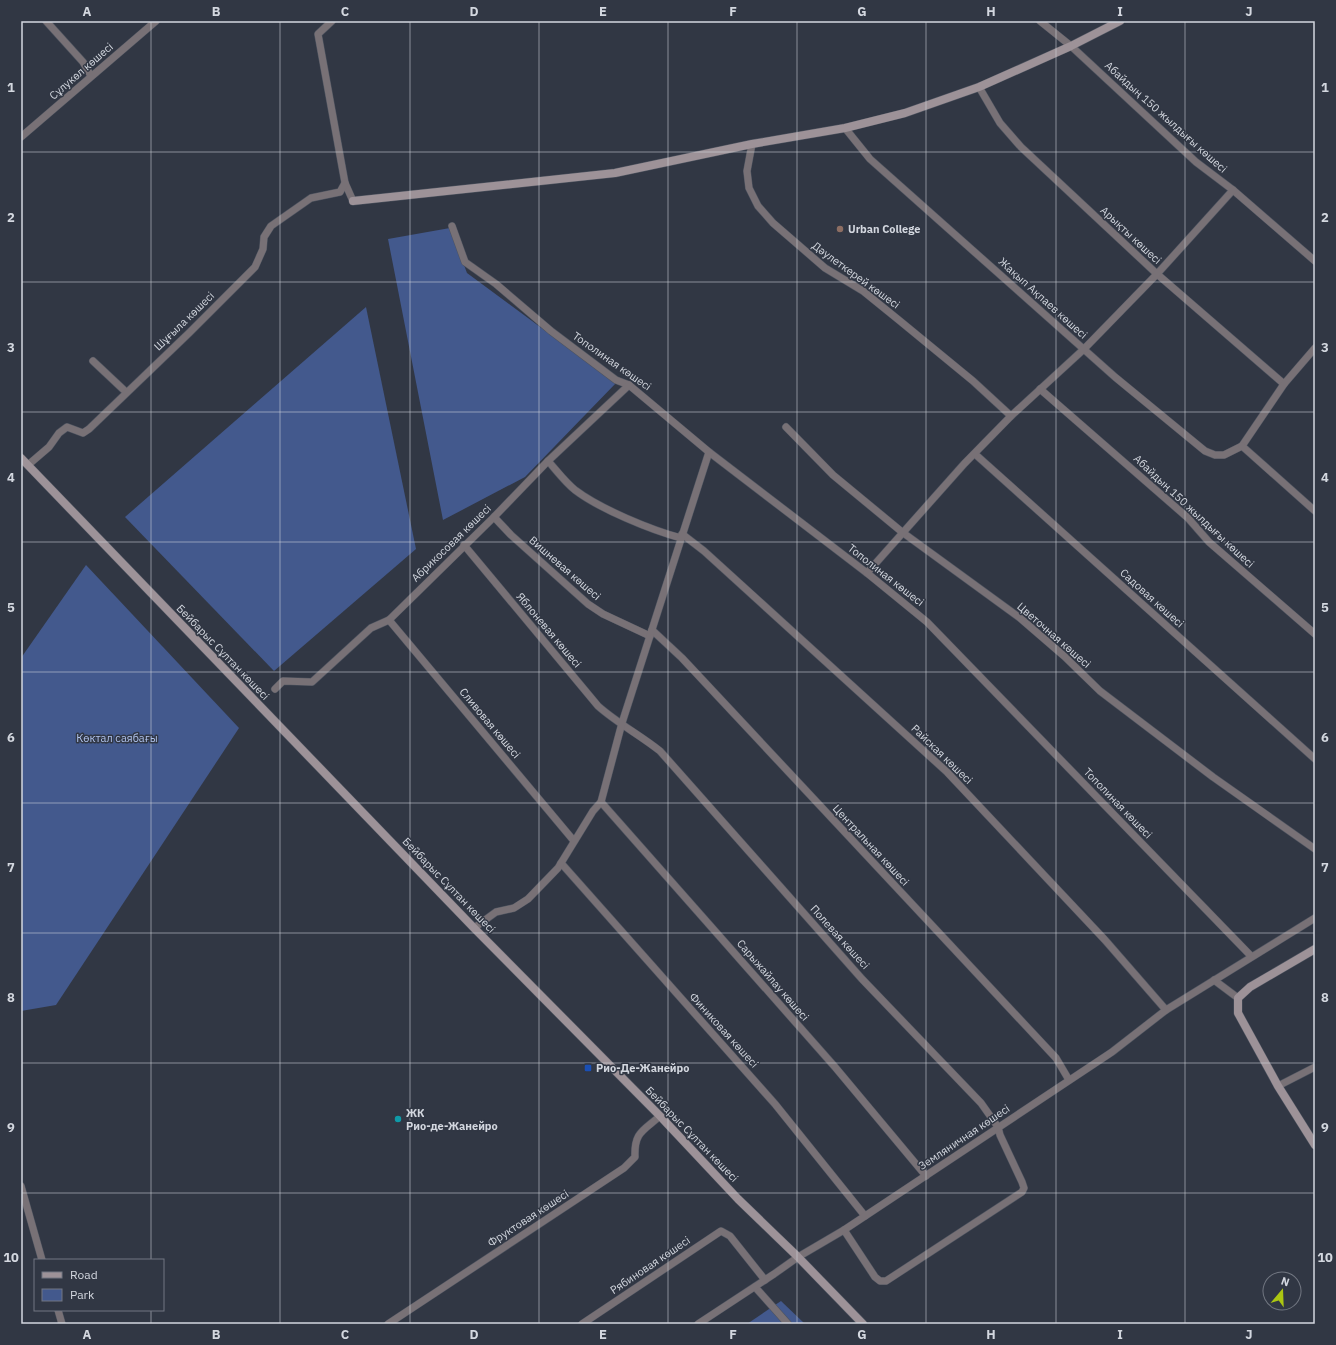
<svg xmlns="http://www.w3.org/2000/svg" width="1336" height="1345" font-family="'IBM Plex Sans',sans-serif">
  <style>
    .green { fill: #43598d }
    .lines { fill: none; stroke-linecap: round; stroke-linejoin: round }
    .street-casing { stroke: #4e5460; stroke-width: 8 }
    .secondary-casing { stroke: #4e5460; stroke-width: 9 }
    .street { stroke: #787176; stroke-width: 7 }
    .secondary { stroke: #9d9298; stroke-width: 8 }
    .grid { fill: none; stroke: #d3d7df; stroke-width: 1; stroke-opacity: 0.55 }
    .education-dot { fill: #8d6e63; stroke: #313744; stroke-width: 1.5 }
    .transit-dot { fill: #1a4fb4; stroke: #313744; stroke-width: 1.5 }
    .culture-dot { fill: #0f9aa8; stroke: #313744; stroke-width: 1.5 }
    .labels { text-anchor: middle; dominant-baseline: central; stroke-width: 3; stroke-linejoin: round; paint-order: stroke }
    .street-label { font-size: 11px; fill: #d3d7df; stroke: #313744 }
    .poi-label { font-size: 11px; font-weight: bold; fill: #d3d7df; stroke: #313744; text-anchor: start }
    .park-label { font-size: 11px; fill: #b0c3ed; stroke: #313744 }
    .neatline { fill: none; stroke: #d3d7df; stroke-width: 1.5 }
    .grid-label { font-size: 13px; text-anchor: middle; font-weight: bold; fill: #d3d7df }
  </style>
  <rect width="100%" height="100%" fill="#313744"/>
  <g class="green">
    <polygon points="450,228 467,273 616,383 525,477 443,520 388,239"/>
    <polygon points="366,307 416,549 274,671 125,517"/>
    <polygon points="86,565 239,728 56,1005 21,1011 21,658"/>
    <polygon points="781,1301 805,1324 747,1324"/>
  </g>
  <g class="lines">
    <g class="street-casing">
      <g id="street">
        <polyline points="46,21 83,62 91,76"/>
        <polyline points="332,21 318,34 345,183 353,201"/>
        <polyline points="1040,21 1071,46 1196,162 1233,190 1315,261"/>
        <polyline points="979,87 1000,123 1021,147 1157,274 1284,384"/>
        <polyline points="845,128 870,159 1115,377 1205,451 1215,455 1224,455 1242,446 1284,384 1315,348"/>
        <polyline points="21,137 156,21"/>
        <polyline points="752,144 747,171 749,188 758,206 773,223 825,268 863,291 900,321 973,381 1011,416"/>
        <polyline points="452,226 465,262 496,284 551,331 616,380 629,385 709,452 867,573 927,622 1251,956"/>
        <polyline points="93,361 126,392"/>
        <polyline points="1040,389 1188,518 1209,542 1315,634"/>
        <polyline points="786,427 833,475 902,532 1020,618 1064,656 1100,691 1213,777 1315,849"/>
        <polyline points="1242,446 1315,511"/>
        <polyline points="975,454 1315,759"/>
        <path d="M548,461C557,471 565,482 575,490C600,509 651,530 681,538"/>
        <polyline points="28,465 49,447 59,433 67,427 83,433 89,429 189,333 255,267 263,249 264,237 271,226 311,198 340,192 345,183"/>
        <polyline points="494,517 511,535 588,604 603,614 650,636"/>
        <polyline points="682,534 704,551 947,772 1105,940 1166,1010"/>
        <path d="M464,545L598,706C617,723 640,735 660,751L862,979L981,1103L998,1127L1000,1135L1022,1182L1024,1188L1022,1192L886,1281H880L875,1277L844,1230"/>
        <polyline points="867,573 964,464 1011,416 1084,349 1157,274 1233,190"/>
        <polyline points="389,620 574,841"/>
        <polyline points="652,630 682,658 1056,1058 1069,1080"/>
        <polyline points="275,689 283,681 312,682 371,628 389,620 494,517 548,461 629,385"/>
        <polyline points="601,802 835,1067 926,1176"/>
        <polyline points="561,863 775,1104 865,1216"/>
        <polyline points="474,928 496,912 514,908 528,899 558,868 593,811 601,802 622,723 709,452"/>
        <polyline points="1214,980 1238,998"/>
        <polyline points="1278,1086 1315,1067"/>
        <polyline points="21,1186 42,1260"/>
        <polyline points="755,1287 788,1324"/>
        <polyline points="58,1310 62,1324"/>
        <path d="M388,1324L624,1168L635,1157C634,1132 643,1131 660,1116"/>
        <polyline points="582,1324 721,1231 730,1236 765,1280"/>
        <polyline points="698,1324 774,1274 798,1257 844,1230 1112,1052 1166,1010 1315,918"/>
      </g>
    </g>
    <g class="secondary-casing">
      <g id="secondary">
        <polyline points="353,201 615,173 752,144 845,128 905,113 979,87 1071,46 1120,21"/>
        <polyline points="21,458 474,928 660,1116 738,1199 798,1257 863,1324"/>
        <polyline points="1315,949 1250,987 1238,998 1238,1013 1278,1086 1315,1145"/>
      </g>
    </g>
    <use href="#street" class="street"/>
    <use href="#secondary" class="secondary"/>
  </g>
  <path class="grid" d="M151,21V1260M280,21V1324M410,21V1324M539,21V1324M668,21V1324M797,21V1324M926,21V1324M1056,21V1324M1185,21V1324M21,152H1315M21,282H1315M21,412H1315M21,542H1315M21,672H1315M21,803H1315M21,933H1315M21,1063H1315M21,1193H1315M151,1310V1324"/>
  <circle class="education-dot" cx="840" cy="229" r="4"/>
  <rect class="transit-dot" x="584" y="1064" width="8" height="8" rx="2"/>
  <circle class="culture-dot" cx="398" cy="1119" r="4"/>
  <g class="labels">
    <g class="street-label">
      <text transform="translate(81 71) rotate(-41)">Сұлукөл көшесі</text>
      <text transform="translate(1166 117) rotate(42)">Абайдың 150 жылдығы көшесі</text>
      <text transform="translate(1131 235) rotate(43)">Арықты көшесі</text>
      <text transform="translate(856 275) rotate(36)">Дәулеткерей көшесі</text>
      <text transform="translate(1043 298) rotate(42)">Жақып Ақпаев көшесі</text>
      <text transform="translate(184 321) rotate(-44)">Шұғыла көшесі</text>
      <text transform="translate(612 361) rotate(35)">Тополиная көшесі</text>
      <text transform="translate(1194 511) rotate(43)">Абайдың 150 жылдығы көшесі</text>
      <text transform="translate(451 543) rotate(-44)">Абрикосовая көшесі</text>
      <text transform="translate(565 568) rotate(41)">Вишневая көшесі</text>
      <text transform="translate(886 575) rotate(38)">Тополиная көшесі</text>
      <text transform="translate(1152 598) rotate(42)">Садовая көшесі</text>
      <text transform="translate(549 630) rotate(50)">Яблоневая көшесі</text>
      <text transform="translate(1054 635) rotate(41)">Цветочная көшесі</text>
      <text transform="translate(223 652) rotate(46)">Бейбарыс Сұлтан көшесі</text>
      <text transform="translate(490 723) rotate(50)">Сливовая көшесі</text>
      <text transform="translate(942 754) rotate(44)">Райская көшесі</text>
      <text transform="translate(1118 803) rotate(46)">Тополиная көшесі</text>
      <text transform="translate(871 845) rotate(47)">Центральная көшесі</text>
      <text transform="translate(449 885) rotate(46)">Бейбарыс Сұлтан көшесі</text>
      <text transform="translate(840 937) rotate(48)">Полевая көшесі</text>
      <text transform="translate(773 980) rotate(49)">Сарыжайлау көшесі</text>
      <text transform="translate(724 1030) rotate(48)">Финиковая көшесі</text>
      <text transform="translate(692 1134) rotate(46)">Бейбарыс Сұлтан көшесі</text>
      <text transform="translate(964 1137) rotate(-34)">Земляничная көшесі</text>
      <text transform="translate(528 1218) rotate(-33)">Фруктовая көшесі</text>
      <text transform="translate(650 1265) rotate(-34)">Рябиновая көшесі</text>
    </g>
    <g class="poi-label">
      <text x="848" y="229">Urban College</text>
      <text x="596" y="1068">Рио-Де-Жанейро</text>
      <text x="406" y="1113">ЖК<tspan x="406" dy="13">Рио-де-Жанейро</tspan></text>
    </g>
    <g class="park-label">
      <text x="117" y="738">Көктал саябағы</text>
    </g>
  </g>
  <rect width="1336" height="1345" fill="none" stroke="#313744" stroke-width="44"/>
  <rect x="34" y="1259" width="130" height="52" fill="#313744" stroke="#727782"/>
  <rect x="42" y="1272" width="20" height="6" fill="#9d9298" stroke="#727782"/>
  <text x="70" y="1279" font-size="12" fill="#d3d7df">Road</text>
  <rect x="42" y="1289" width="20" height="12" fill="#43598d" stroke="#727782"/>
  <text x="70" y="1299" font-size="12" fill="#d3d7df">Park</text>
  <g transform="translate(1282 1291) rotate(19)"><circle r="19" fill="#313744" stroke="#727782"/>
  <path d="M0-3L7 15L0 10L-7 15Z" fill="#acc612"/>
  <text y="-6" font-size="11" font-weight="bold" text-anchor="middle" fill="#d3d7df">N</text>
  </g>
  <rect x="22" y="22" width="1292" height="1301" class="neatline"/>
  <g class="grid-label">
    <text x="87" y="16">A</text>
    <text x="216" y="16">B</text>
    <text x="345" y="16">C</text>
    <text x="474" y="16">D</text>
    <text x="603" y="16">E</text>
    <text x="733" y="16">F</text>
    <text x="862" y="16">G</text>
    <text x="991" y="16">H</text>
    <text x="1120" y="16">I</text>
    <text x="1249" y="16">J</text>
    <text x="11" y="92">1</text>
    <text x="1325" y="92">1</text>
    <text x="11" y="222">2</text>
    <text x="1325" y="222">2</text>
    <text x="11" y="352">3</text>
    <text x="1325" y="352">3</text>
    <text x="11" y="482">4</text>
    <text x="1325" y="482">4</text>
    <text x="11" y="612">5</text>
    <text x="1325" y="612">5</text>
    <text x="11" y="742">6</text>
    <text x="1325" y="742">6</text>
    <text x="11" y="872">7</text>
    <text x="1325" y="872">7</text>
    <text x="11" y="1002">8</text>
    <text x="1325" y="1002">8</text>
    <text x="11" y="1132">9</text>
    <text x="1325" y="1132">9</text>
    <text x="11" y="1262">10</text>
    <text x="1325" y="1262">10</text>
    <text x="87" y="1339">A</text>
    <text x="216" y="1339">B</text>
    <text x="345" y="1339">C</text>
    <text x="474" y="1339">D</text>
    <text x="603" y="1339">E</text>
    <text x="733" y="1339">F</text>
    <text x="862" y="1339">G</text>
    <text x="991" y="1339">H</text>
    <text x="1120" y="1339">I</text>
    <text x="1249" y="1339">J</text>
  </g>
</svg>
